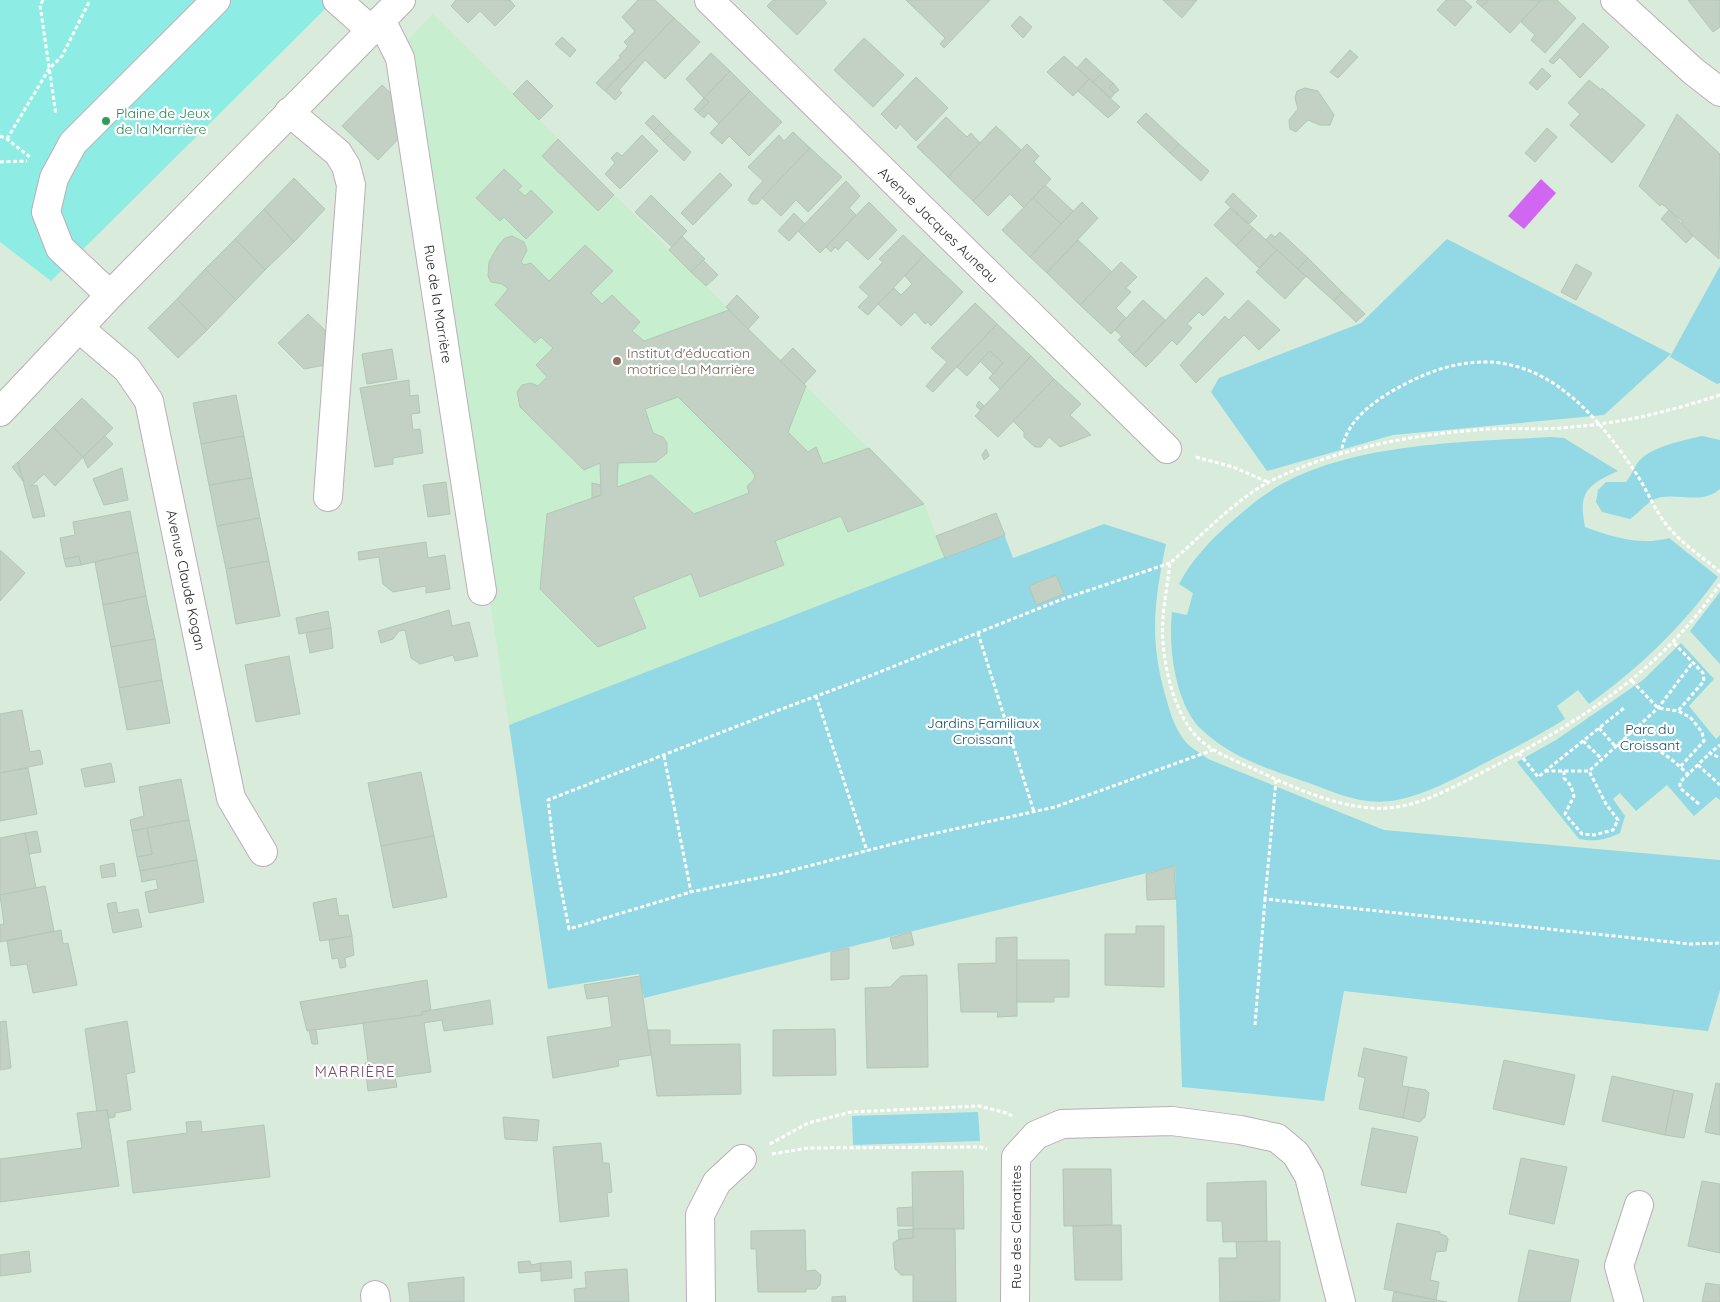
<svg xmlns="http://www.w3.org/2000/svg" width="1720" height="1302" font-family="Quicksand,sans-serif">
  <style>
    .education { fill: #c7eece }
    .green { fill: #92d8e5 }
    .pitch { fill: #8dede5 }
    .water { fill: #d166f3 }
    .building { fill: #c2d1c3; stroke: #b3c7b5; fill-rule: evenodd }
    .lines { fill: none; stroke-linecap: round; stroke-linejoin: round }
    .minor-casing { stroke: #bdadb8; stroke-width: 30 }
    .tertiary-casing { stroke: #bdadb8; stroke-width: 30 }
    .path { stroke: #fff; stroke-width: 3; stroke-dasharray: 4 2.5; stroke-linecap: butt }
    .minor { stroke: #fff; stroke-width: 28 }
    .tertiary { stroke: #fff; stroke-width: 28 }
    .leisure-dot { fill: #2e9e5b; stroke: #fff; stroke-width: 2 }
    .education-dot { fill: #8d6e63; stroke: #fff; stroke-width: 2 }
    .labels { text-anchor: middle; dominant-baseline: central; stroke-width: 4.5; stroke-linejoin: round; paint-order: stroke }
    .leisure-label { font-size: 14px; fill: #27864d; stroke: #fff; text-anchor: start }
    .street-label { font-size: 14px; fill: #282828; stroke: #fff }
    .education-label { font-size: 14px; fill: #785e54; stroke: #fff; text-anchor: start }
    .park-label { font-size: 14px; fill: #165067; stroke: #fff }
    .neighbourhood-label { font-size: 15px; letter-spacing: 1px; fill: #7a476a; stroke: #fff }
  </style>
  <rect width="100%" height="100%" fill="#d9ebda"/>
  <polygon class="education" points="433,14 924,504 945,558 509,725 404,44"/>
  <g class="green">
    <polygon points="1447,239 1671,354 1604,415 1393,435 1267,471 1211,392 1219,378 1361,323"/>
    <polygon points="1720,266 1720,383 1717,384 1670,357"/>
    <path d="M1702,436L1720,440V489C1703,504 1682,494 1662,497C1648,499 1641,512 1630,519L1602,512L1596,502L1598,490L1606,482H1626C1632,475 1634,467 1639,461C1651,447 1684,440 1702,436Z"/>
    <path d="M1551,437L1564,438L1618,471C1587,485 1578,492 1585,527C1612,537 1641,546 1669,538L1718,577C1682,627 1639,668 1589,704L1578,690L1557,706L1565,719C1539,735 1513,749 1485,763C1456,778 1424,796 1391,801C1360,805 1334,792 1306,782C1271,770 1230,757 1202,730C1175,705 1168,646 1172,612L1187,615L1193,593L1179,584C1192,559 1210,541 1230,523C1243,512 1255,501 1269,492C1342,443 1465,442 1551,437Z"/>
    <path d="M1104,524L1166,544C1154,602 1149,640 1166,698C1170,713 1175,728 1184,740C1190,748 1201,753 1208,759L1384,830L1720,860V990L1708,1031L1344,991L1324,1101L1182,1087L1175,866L644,998L639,974L548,989L509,725L1004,534L1013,558Z"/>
    <polygon points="1720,592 1720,664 1690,631"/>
    <path d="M1681,643L1714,679L1689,706L1716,739L1720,735V800L1716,797L1694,816L1667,785L1636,811L1620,793L1613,799L1625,816L1620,833C1605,840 1595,842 1579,839L1517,762L1556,740L1643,680Z"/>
    <polygon points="978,1112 980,1141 853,1145 852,1116"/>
  </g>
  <polygon class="pitch" points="0,0 334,0 51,281 0,242"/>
  <polygon class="water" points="1541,179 1556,193 1524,229 1508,216"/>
  <g class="building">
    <polygon points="456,0 510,0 515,6 495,26 480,11 468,23 451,6"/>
    <polygon points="638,0 655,0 674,18 605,91 596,83 621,57 619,56 628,46 624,42 635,31 622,17"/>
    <polygon points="773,0 824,0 827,3 797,35 767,6"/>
    <polygon points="906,0 990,0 944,48 940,44 945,38"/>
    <polygon points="1163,0 1197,0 1182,18"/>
    <polygon points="1446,0 1464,0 1472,7 1455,26 1437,10"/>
    <polygon points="1478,0 1488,0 1482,7 1476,2"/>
    <polygon points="1488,0 1541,0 1510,33 1482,7"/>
    <polygon points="1541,0 1557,0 1576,18 1545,53 1531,40 1535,35 1521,22"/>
    <polygon points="1688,0 1720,0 1720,27 1713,32"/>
    <polygon points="1020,16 1032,27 1023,38 1011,26"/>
    <polygon points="674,18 700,42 665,79 645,60 619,90 622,93 615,100 605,91"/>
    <polygon points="1583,23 1609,47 1580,78 1560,57 1553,64 1549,61"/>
    <polygon points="562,37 576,50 570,57 555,44"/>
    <polygon points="864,38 904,75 873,107 834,70"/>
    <polygon points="1350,50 1358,57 1338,78 1330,72"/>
    <polygon points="711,53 730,71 704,98 686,79"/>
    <polygon points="1064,56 1089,79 1073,96 1047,72"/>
    <polygon points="1086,58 1102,73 1093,82 1077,68"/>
    <polygon points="1542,68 1551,76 1537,90 1529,83"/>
    <polygon points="730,71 750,91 719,124 708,113 704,118 698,113 709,102 704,98"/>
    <polygon points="1102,73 1113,83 1109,88 1115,93 1111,98 1093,82"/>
    <polygon points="916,77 948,108 916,141 900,124 896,129 881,114"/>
    <polygon points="1089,79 1120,107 1108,118 1078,91"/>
    <polygon points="527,80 553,106 539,120 513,94"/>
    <polygon points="1589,80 1601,90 1602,88 1645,125 1612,163 1570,125 1580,114 1568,103"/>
    <polygon points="1113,83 1119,90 1115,93 1109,88"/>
    <polygon points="382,85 399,101 404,133 378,160 342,126"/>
    <polygon points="1305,88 1318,91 1334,115 1330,125 1320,125 1308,120 1296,132 1290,129 1289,120 1298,109 1295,98 1297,91"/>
    <polygon points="750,91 782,122 749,156 729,136 722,144 710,133"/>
    <polygon points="704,98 709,102 698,113 694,109"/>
    <polygon points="1146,113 1179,144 1170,153 1137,122"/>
    <polygon points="1677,114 1720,154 1719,259 1680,224 1683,222 1662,204 1660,206 1639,186"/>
    <polygon points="653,115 661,123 653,131 645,123"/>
    <polygon points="946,117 967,137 971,133 980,143 948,177 917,147"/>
    <polygon points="661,123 671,133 663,141 653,131"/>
    <polygon points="996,126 1021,150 973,201 948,177"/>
    <polygon points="1547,128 1557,137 1535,162 1525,153"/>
    <polygon points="793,132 810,148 757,204 752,204 748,200 752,193 763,181 748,167 779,135 784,141"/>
    <polygon points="671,133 691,152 684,161 663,141"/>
    <polygon points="642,135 658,151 620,189 605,174 615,163 611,158 617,152 622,156"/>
    <polygon points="558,139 614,195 598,211 542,156"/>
    <polygon points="1027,144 1039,156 1034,162 1051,179 1024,208 1010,194 988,216 973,201"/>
    <polygon points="1179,144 1209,171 1201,181 1170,153"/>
    <polygon points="810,148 842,177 808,212 796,200 781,216 762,198"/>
    <polygon points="504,169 522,186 518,190 525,196 531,190 553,212 526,239 504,217 500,221 476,198"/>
    <polygon points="720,173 732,185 693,225 681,213"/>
    <polygon points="294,178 325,209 294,242 264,209"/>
    <polygon points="846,181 860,196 849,208 856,215 820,253 798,231"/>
    <polygon points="1045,185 1073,211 1061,224 1033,198"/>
    <polygon points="1233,193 1257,216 1249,224 1225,202"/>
    <polygon points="651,195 687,231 672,247 635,212"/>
    <polygon points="1033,198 1061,224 1030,257 1002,230"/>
    <polygon points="869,202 897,230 868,260 847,240 838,250 835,247 831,252 826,247"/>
    <polygon points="1082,202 1098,218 1047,273 1030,257"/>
    <polygon points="1230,208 1253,228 1236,246 1214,225"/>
    <polygon points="264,209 294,242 265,270 235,239"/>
    <polygon points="1669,210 1693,236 1686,243 1661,219"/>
    <polygon points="794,213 805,224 789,241 778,231"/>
    <polygon points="1253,228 1277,250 1259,268 1236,246"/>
    <polygon points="1280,232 1308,258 1298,269 1266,240 1271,234 1275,237"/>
    <polygon points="903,235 924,255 868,315 858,307 869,296 859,287 883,262 879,259"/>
    <path d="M512,236L524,242L527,250L521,262L524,265L531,263L549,281L585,245L613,271L591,293L602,304L612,295L640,322L632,331L644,341L729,310L806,386L788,432L808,452L816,447L823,464L869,448L924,504L848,532L841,516L775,541L784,565L700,597L691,574L633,597L646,628L598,647L540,589L547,514L601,495L600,463L584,470L520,407L517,392L522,385L531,383L538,386L547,377L536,365L553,348L541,337L535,343L495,305L508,289L502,284L491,282L488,276L489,262L498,246L505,238ZM678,397L752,471L755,476L753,481L747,486L749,493L694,514L651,475L617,487L618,463L656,462L667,453V443L663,437L653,433L645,409Z"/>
    <polygon points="682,236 705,259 691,272 669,250"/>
    <polygon points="235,239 265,270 236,300 205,269"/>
    <polygon points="1078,240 1112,272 1080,305 1047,273"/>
    <polygon points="1277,250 1306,276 1285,299 1256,272"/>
    <polygon points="924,255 963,292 931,326 928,322 925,324 915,312 901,326 878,304 894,288 901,295 912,284 905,276"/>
    <polygon points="1308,258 1342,292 1334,301 1298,269"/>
    <polygon points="703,260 718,275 706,286 691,272"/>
    <polygon points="1121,262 1137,277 1126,288 1131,292 1116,308 1126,318 1111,334 1080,305"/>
    <polygon points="1576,264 1592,273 1576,300 1561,292"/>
    <polygon points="205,269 236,300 207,330 177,299"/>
    <polygon points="1206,277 1224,294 1203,316 1199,312 1187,324 1192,328 1177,345 1172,340 1146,367 1133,355"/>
    <polygon points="1342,292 1365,314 1356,322 1334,301"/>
    <polygon points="737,295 759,317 748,329 726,307"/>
    <polygon points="177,299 207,330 178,358 148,328"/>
    <polygon points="1143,300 1165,320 1133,355 1118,340 1122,336 1115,330"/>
    <polygon points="1248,300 1280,330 1259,350 1244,335 1196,383 1180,365 1225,316 1229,320"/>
    <polygon points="975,303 997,324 933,392 926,386 947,362 931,348"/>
    <polygon points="308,314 329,334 325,365 304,369 278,343"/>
    <polygon points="997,324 1031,356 1000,389 989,378 1003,363 990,351 967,376 957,367"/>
    <polygon points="793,348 816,371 804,384 780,361"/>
    <polygon points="392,349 397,379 367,384 362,354"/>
    <polygon points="990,351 1003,363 993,374 980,361"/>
    <polygon points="1031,356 1054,379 998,437 975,416"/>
    <polygon points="1054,379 1081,404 1070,415 1091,435 1060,447 1049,437 1041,447 1035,447 1024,437 1024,432 1013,421"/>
    <polygon points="409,380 410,396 418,395 420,413 411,414 413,430 420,429 423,453 393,458 393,464 375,467 360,388"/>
    <polygon points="236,395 244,436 201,444 193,403"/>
    <polygon points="82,398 113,428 83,457 53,427"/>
    <polygon points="979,401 984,406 980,410 976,406"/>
    <polygon points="53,427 83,457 55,486 44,474 31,486 37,485 45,516 33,518 18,462"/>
    <polygon points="105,436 113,444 88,468 83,457"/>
    <polygon points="244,436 252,478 209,485 201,444"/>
    <polygon points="986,449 989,456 984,460 982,455"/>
    <polygon points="18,462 19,468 24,482 12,467"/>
    <polygon points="122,468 128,500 104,505 93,479"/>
    <polygon points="252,478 260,518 217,526 209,485"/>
    <polygon points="446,482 450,514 428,517 423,485"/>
    <polygon points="592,483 601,485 601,495 592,498"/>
    <polygon points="130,511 138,552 81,565 79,556 64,559 60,538 75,535 73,522"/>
    <polygon points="996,513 1005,535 945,558 936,536"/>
    <polygon points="260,518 269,561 226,569 217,526"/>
    <polygon points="426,542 428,558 445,555 450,589 426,593 426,586 393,592 383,584 379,557 359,560 358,552"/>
    <polygon points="0,550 25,573 0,601"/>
    <polygon points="138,552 146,596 103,605 95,562"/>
    <polygon points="79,556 81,565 66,567 64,559"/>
    <polygon points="269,561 280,616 236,624 226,569"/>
    <polygon points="1056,575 1064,594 1036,605 1029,586"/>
    <polygon points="146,596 155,639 111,647 103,605"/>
    <polygon points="449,610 452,626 469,622 478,656 455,661 453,655 420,664 411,658 405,630 399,631 393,639 381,643 378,631"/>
    <polygon points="328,611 331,628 299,634 296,618"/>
    <polygon points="331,628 333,648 310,653 306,633"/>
    <polygon points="155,639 162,680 119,688 111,647"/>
    <polygon points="289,656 300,714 256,722 245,665"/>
    <polygon points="162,680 170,723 127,730 119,688"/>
    <polygon points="22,710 30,752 40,750 43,764 0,773 0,714"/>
    <polygon points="111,763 115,782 85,787 81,769"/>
    <polygon points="28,768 37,814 0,821 0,773"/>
    <polygon points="421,772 434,836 381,846 368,783"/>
    <polygon points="181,779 189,820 132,831 130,820 144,816 139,787"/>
    <polygon points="189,820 197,860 140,871 137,857 152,854 147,828"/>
    <polygon points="147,828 152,854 137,857 132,831"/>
    <polygon points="37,831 41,852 29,854 25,833"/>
    <polygon points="25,833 36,888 0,895 0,838"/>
    <polygon points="434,836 447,897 393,908 381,846"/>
    <polygon points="197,860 204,902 149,913 145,892 158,889 156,879 142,882 140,871"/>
    <polygon points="114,863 116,876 102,878 100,866"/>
    <polygon points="1174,866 1176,899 1147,900 1146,874"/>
    <polygon points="45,886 54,931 0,942 0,925 4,924 0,895"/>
    <polygon points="336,898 339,916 348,915 352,936 320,941 313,903"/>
    <polygon points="116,902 118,913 138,909 142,927 113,933 107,904"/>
    <polygon points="1136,926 1164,926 1164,987 1105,985 1105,934 1136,934"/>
    <polygon points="61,930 63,944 68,943 77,985 33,993 27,964 11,966 7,941"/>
    <polygon points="911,932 914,945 893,949 890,938"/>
    <polygon points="352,936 354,955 345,958 346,967 340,968 338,958 332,959 329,940"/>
    <polygon points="1017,937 1017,1016 997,1017 998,1012 961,1012 958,964 996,963 996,938"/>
    <polygon points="849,948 849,979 831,980 831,952"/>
    <polygon points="1017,960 1069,960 1069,997 1054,997 1054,1002 1017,1002"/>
    <polygon points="927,975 928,1067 867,1068 865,988 890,987 901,976"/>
    <polygon points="640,976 651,1055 618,1060 619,1066 553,1078 547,1037 612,1027 608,996 587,999 584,985"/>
    <polygon points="427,980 431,1010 422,1012 423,1015 307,1031 300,1002"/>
    <polygon points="490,1000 493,1024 444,1031 442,1020 424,1023 431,1072 395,1077 397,1087 368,1091 365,1063 368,1062 363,1023 423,1015 422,1012"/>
    <polygon points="6,1021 11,1068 0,1070 0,1022"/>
    <polygon points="127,1021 135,1072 126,1074 131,1110 115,1113 115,1117 109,1118 107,1110 97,1112 85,1029"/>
    <polygon points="835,1029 836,1075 773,1076 773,1030"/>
    <polygon points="309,1030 316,1030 318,1044 312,1044"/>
    <polygon points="648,1030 670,1030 670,1045 740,1044 741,1094 657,1096"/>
    <polygon points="1364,1048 1407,1057 1402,1086 1409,1087 1403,1118 1359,1109 1365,1078 1358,1076"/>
    <polygon points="1504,1060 1575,1075 1564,1125 1493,1109"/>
    <polygon points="1612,1076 1674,1090 1665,1135 1602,1121"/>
    <polygon points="1716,1083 1720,1084 1720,1135 1705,1132"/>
    <polygon points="1409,1087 1426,1090 1429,1093 1425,1117 1420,1122 1403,1118"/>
    <polygon points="1674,1090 1693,1094 1684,1138 1665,1135"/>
    <polygon points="107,1110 119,1186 0,1202 0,1159 82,1148 77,1113"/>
    <polygon points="503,1117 539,1120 537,1141 505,1139"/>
    <polygon points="201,1121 202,1132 264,1125 270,1177 133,1193 127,1141 187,1133 186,1122"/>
    <polygon points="1372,1128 1418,1137 1406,1193 1361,1185"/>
    <polygon points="601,1143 603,1163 609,1163 612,1192 607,1193 609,1216 560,1222 553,1147"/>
    <polygon points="1521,1158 1567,1167 1554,1224 1509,1214"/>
    <polygon points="1063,1169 1111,1169 1112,1225 1064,1226"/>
    <polygon points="963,1171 964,1229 913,1229 912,1172"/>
    <polygon points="1266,1181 1267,1241 1223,1242 1222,1221 1207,1221 1207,1183"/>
    <polygon points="1702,1181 1720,1184 1720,1253 1688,1246"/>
    <polygon points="913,1207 913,1226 898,1226 897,1208"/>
    <polygon points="1397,1223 1440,1232 1440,1234 1446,1236 1448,1239 1446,1251 1436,1252 1430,1280 1439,1282 1436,1300 1384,1289"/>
    <polygon points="1121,1225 1122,1280 1075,1280 1073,1226"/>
    <polygon points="913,1229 955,1229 956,1302 913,1302 913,1275 901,1275 895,1269 893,1243 899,1239 913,1238"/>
    <polygon points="913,1229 913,1238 899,1239 898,1230"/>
    <polygon points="805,1230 806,1271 815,1270 821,1275 820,1285 816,1289 806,1289 806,1292 758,1292 756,1249 751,1249 751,1231"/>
    <polygon points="1280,1241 1280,1301 1220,1302 1219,1258 1237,1258 1236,1242"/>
    <polygon points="1529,1250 1579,1260 1570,1302 1518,1302"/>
    <polygon points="29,1251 31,1272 0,1276 0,1255"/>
    <polygon points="530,1261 531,1265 541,1263 541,1271 519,1273 518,1262"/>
    <polygon points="571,1261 572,1278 541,1281 541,1263"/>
    <polygon points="627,1269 629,1302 575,1302 574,1289 586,1288 585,1272"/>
    <polygon points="464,1277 464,1302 410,1302 408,1283"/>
    <polygon points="1706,1283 1720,1285 1720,1302 1702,1302"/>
    <polygon points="1394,1292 1436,1300 1447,1302 1392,1302"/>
    <polygon points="845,1296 846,1302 832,1302 832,1297"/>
  </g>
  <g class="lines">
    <g class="minor-casing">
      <g id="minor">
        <polyline points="337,0 371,30"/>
        <polyline points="709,0 1167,449"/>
        <polyline points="381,20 400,58 482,591"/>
        <polyline points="289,112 338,153 346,166 351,185 328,497"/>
        <polyline points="110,295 60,248 46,212 54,178 73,143 216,0"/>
        <polyline points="79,328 127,369 149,401 231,798 263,852"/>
        <polyline points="375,1295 376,1302"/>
        <polyline points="701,1302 700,1215 717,1182 742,1159"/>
        <polyline points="1015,1302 1016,1157 1036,1135 1062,1124 1172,1121 1240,1130 1277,1138 1296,1154 1309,1176 1341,1302"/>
        <polyline points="1629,1302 1619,1266 1639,1205"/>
      </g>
    </g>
    <g class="tertiary-casing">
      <g id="tertiary">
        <polyline points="1615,0 1693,71 1720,92"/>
        <polyline points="0,412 110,295 401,0"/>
      </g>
    </g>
    <g class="path">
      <polyline points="43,0 40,5 56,115"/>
      <polyline points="0,136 7,139 30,157"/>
      <polyline points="7,139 49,69 62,56 90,0"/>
      <polyline points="0,162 27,161"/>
      <path d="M1720,395C1671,411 1623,423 1572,427C1545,430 1517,428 1489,429C1415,434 1335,448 1269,482C1236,499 1199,538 1170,563C1168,582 1164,601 1163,619C1160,654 1172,710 1196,736C1212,753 1237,761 1258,771C1296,789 1346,811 1388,808C1421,806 1455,786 1485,771C1578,723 1660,672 1720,584"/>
      <path d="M1341,455C1344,419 1378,398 1407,383C1510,330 1576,384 1633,469C1647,488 1655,513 1671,530C1685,546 1704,558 1720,572"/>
      <polyline points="1196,457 1233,467 1268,482"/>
      <polyline points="1170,563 1060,600 857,681 771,713 548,800 555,858 569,929 691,892 782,873 923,836 1055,807 1213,750"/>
      <polyline points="978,633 1034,812"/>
      <polyline points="1674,643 1703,673 1704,681 1678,711"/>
      <polyline points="1632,681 1658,708 1678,711 1690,717 1702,732 1704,741 1680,767"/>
      <polyline points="816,696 867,851"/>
      <path d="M1599,728L1615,746C1649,738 1665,753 1689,775"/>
      <polyline points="1583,741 1602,759"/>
      <polyline points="1519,753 1538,777 1624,708"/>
      <polyline points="664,756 691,892"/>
      <polyline points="1718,757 1710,753 1720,745"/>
      <polyline points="1698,765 1720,785"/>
      <polyline points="1545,771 1589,771 1658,708 1693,662"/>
      <polyline points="1564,771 1564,778 1571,786 1574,796 1565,814 1582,834 1594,835 1613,830 1618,820 1606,804 1589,771"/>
      <polyline points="1276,780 1265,899 1690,944 1720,943"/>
      <polyline points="1699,804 1680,788 1680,782 1710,753"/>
      <polyline points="1255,1025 1265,899"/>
      <polyline points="770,1144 808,1123 851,1112 979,1106 1007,1113 1012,1116"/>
      <polyline points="772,1154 808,1148 980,1147 987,1149"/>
    </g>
    <use href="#minor" class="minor"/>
    <use href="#tertiary" class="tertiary"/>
  </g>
  <circle class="leisure-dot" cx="106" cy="121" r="5"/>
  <circle class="education-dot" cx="617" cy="361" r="5"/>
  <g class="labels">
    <g class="leisure-label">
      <text x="116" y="113">Plaine de Jeux<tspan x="116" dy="16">de la Marrière</tspan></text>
    </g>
    <g class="street-label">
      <text transform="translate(938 225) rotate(44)">Avenue Jacques Auneau</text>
      <text transform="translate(438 304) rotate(81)">Rue de la Marrière</text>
      <text transform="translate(186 580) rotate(78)">Avenue Claude Kogan</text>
      <text transform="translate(1016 1227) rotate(-90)">Rue des Clématites</text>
    </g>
    <g class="education-label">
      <text x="627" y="353">Institut d'éducation<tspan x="627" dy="16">motrice La Marrière</tspan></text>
    </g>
    <g class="park-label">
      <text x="983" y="723">Jardins Familiaux<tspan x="983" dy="16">Croissant</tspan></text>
      <text x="1650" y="729">Parc du<tspan x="1650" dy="16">Croissant</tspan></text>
    </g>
    <g class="neighbourhood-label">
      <text x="355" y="1071">MARRIÈRE</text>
    </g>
  </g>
</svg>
